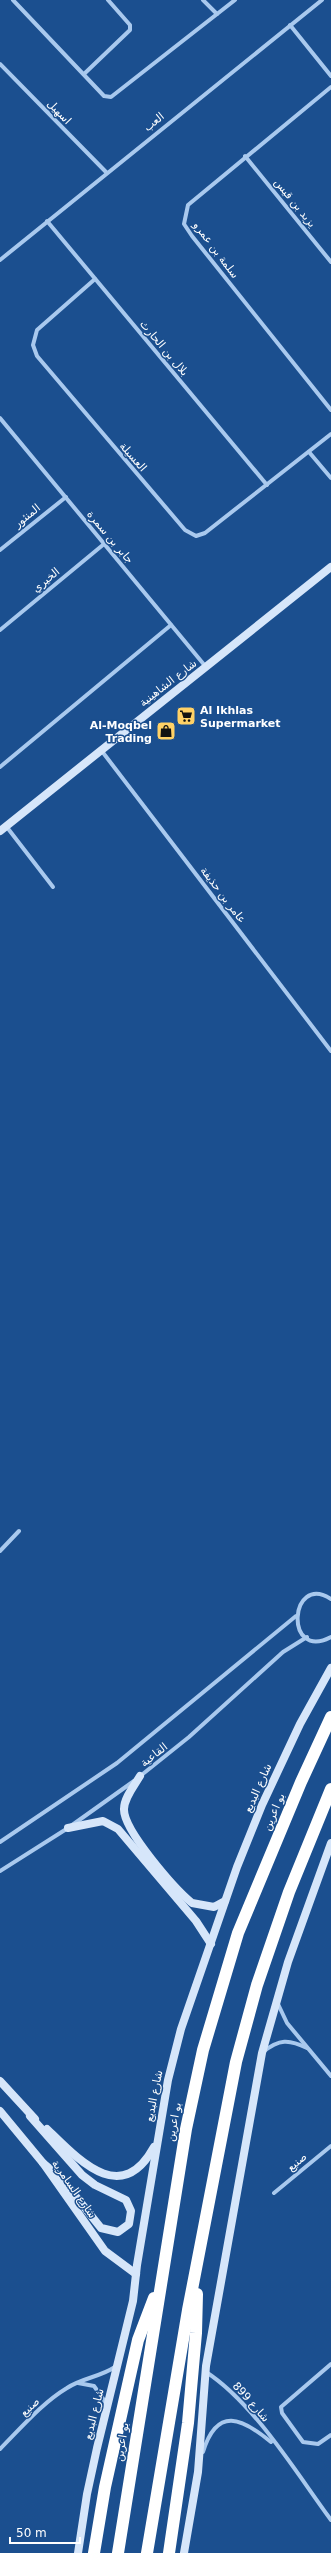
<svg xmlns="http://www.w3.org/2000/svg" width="331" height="2553" font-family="'DejaVu Sans','Noto Naskh Arabic',sans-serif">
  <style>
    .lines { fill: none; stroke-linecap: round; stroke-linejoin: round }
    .street { stroke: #a9c9ee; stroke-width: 4 }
    .secondary { stroke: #d6e6fa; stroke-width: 8 }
    .highway { stroke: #fff; stroke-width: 12 }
    .labels { text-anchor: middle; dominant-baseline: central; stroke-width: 3; stroke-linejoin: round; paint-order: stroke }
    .street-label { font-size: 11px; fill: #fff; stroke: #1b4f8f }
    .poi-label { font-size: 11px; font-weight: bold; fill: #fff; stroke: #1b4f8f; text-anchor: start }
  </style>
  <rect width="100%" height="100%" fill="#1b4f8f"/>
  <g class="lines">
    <g class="street">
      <polyline points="13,0 104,96 111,97 235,0"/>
      <polyline points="203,0 217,14"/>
      <polyline points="290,25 331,76"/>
      <polyline points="0,64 106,172"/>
      <polyline points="84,74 130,30 130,25 108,0"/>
      <polyline points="331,87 188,205 184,224 192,236 331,410"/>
      <polyline points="245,156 331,262"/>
      <polyline points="47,221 267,485"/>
      <polyline points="0,260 322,0"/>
      <polyline points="95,279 37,330 33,345 37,356 185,530 196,536 205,533 331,434"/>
      <polyline points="0,418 206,667"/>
      <polyline points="309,452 331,478"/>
      <polyline points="0,550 66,497"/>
      <polyline points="0,630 104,544"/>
      <polyline points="101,750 331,1051"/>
      <polyline points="0,767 171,625"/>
      <polyline points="6,826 53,887"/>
      <polyline points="0,1551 19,1531"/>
      <path d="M331,1599C289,1572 284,1662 331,1637"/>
      <polyline points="139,1777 189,1737 283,1652 307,1637"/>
      <polyline points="0,1842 117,1763 296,1616"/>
      <polyline points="0,1871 68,1828 134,1781"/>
      <polyline points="278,2004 287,2023 331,2076"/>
      <path d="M263,2052C279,2039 289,2039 307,2048"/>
      <polyline points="274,2193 331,2146"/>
      <polyline points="331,2364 281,2407 282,2413 303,2442 318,2444 331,2435"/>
      <path d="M206,2372C254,2403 297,2474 331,2520"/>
      <polyline points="78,2383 94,2386 106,2403"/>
      <path d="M0,2449C21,2428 42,2403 67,2388C82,2378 100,2377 115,2367"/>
      <path d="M203,2452C217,2406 242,2418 271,2442"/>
    </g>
    <g class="secondary">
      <polyline points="0,831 331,567"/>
      <path d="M140,1776C134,1786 124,1798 124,1809C123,1830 175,1889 192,1903L214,1907L225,1901"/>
      <polyline points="68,1828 103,1821 118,1829 196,1921 211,1944"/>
      <polyline points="0,2081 35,2119"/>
      <polyline points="0,2111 43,2163 105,2251 136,2274"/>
      <polyline points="30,2116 82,2175 95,2185 126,2200 131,2211 129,2224 118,2232 101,2228 61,2178 43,2163"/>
      <path d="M47,2129C79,2160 121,2207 154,2147"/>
      <polyline points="78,2553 87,2494 97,2448 133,2301 137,2265 168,2080 181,2029 237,1867 262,1805 300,1724 331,1668"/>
      <polyline points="184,2553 198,2472 206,2366 262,2053 288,1962 331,1843"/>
    </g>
    <g class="highway">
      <polyline points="94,2553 105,2487 138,2340 154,2298"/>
      <polyline points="118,2553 186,2129 203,2050 238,1933 301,1782 331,1717"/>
      <polyline points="147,2553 188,2310 236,2062 257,1985 289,1892 331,1789"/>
      <polyline points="169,2553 188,2423 196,2333 197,2294"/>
    </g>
  </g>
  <defs>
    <g id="supermarket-square" transform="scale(1)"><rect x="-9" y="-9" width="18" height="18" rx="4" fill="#ffd166" stroke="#1b4f8f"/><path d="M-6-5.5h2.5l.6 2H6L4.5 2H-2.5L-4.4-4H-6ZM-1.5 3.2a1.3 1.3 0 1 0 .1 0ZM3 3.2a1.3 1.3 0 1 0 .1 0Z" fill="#111"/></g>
    <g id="shop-square" transform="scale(1)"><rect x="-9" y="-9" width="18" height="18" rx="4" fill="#ffd166" stroke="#1b4f8f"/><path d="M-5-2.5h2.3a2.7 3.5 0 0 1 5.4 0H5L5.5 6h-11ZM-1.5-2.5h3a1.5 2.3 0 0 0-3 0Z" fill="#111"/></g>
  </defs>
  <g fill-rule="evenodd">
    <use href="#supermarket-square" x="186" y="716"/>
    <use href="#shop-square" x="166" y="731"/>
  </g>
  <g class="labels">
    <g class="street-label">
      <text transform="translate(59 112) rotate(46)">اسهيل</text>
      <text transform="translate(154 122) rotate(-39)">العب</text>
      <text transform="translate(295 203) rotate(51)">يزيد بن قيس</text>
      <text transform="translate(216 250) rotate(53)">سلمة بن عمرو</text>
      <text transform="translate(164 348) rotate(50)">بلال بن الحارث</text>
      <text transform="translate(133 457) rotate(49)">العسيلة</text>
      <text transform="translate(27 516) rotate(-39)">المنثور</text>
      <text transform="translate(110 537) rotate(50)">جابر بن سمرة</text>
      <text transform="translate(46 580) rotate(-39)">الخيري</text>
      <text transform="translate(168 683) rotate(-38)">شارع الشاهينية</text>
      <text transform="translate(223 895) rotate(53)">عامر بن حذيفة</text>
      <text transform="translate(154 1755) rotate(-38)">القاعية</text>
      <text transform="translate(258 1788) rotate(-66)">شارع البديع</text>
      <text transform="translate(274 1812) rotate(-67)">بو اعرين</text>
      <text transform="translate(154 2096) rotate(-79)">شارع البديع</text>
      <text transform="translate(174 2122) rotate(-79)">بو اعرين</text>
      <text transform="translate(297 2162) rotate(-40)">صنيع</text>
      <text transform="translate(74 2189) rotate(55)">شارع السامرية</text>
      <text transform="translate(251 2402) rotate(48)">شارع 899</text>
      <text transform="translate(30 2407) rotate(-43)">صنيع</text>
      <text transform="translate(94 2414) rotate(-76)">شارع البديع</text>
      <text transform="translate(122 2442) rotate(-81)">بو اعرين</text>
    </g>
    <g class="poi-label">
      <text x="200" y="710">Al Ikhlas<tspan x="200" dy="13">Supermarket</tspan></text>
      <text x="152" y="725" text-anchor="end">Al-Moqbel<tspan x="152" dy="13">Trading</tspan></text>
    </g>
  </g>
  <path d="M10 2537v6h70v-6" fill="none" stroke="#ffffff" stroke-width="2"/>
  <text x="16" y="2537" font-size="12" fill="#ffffff" stroke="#1b4f8f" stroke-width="3" paint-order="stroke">50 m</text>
</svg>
